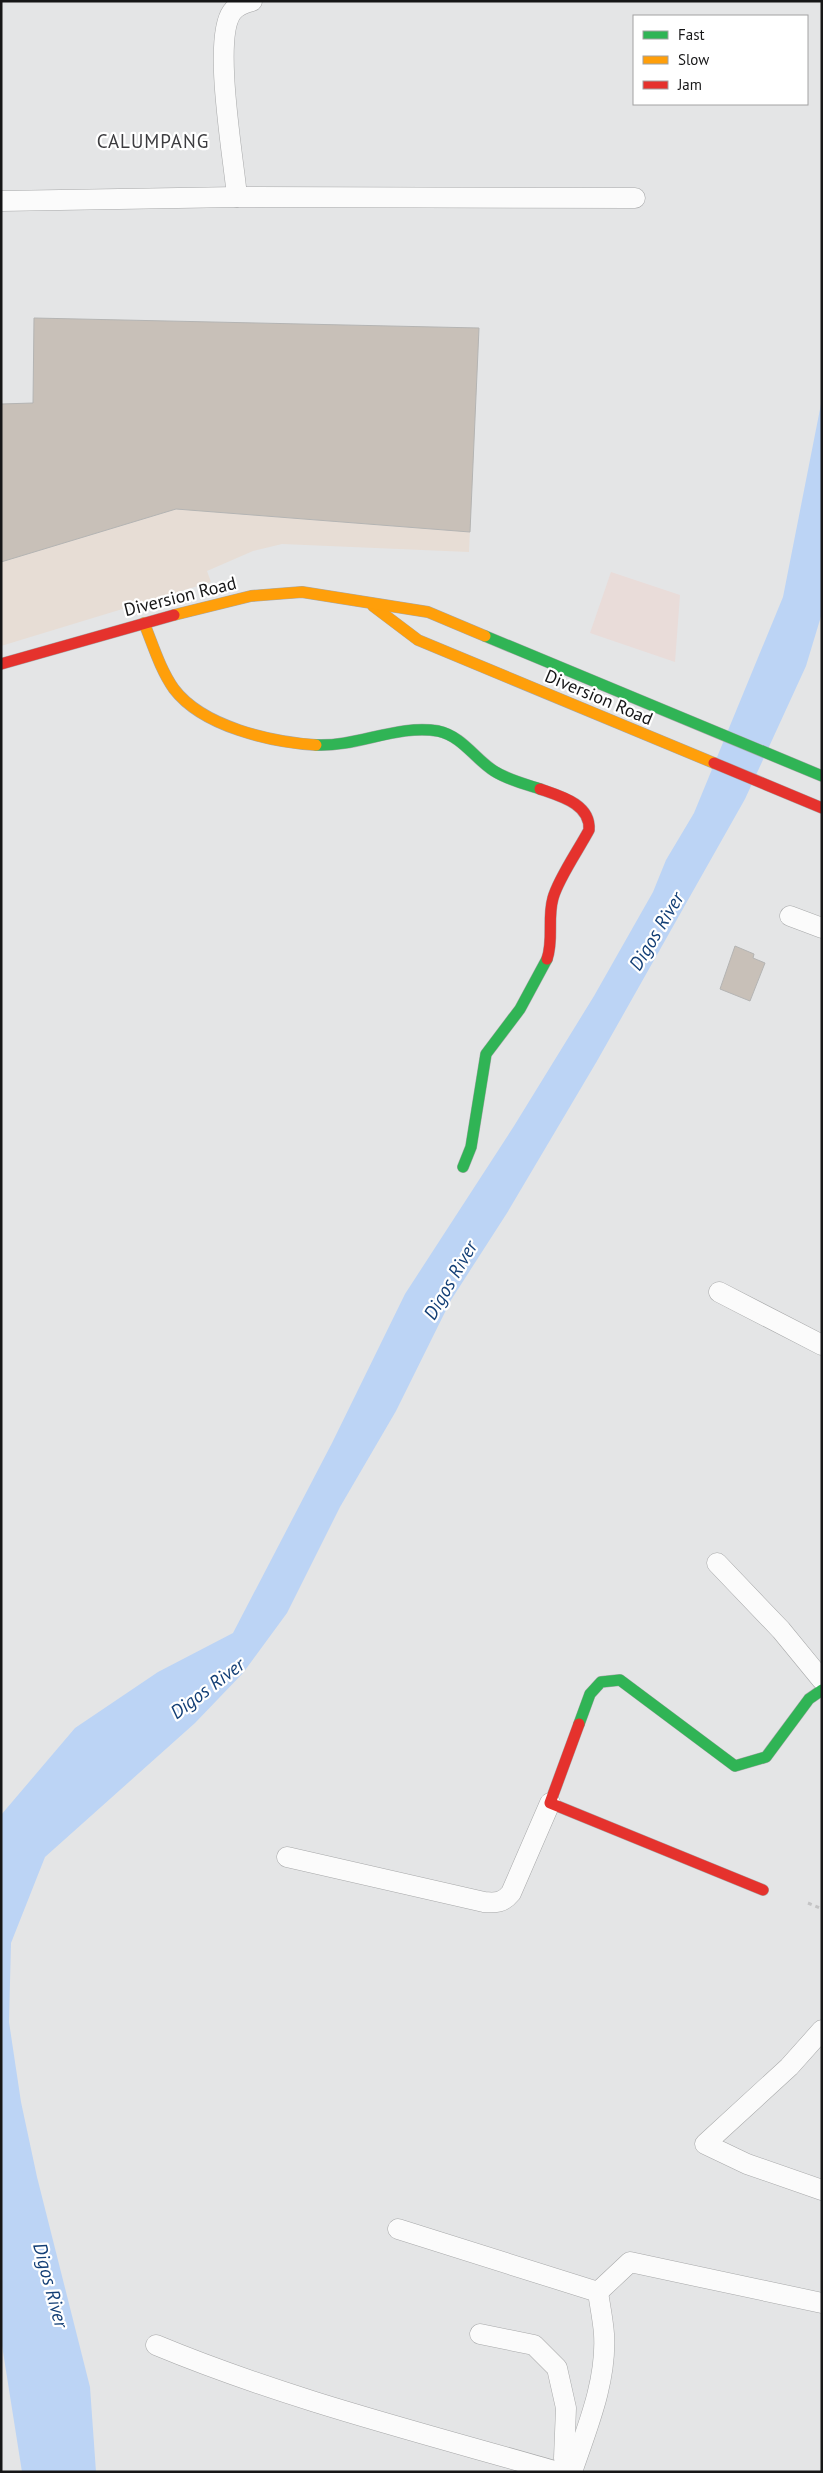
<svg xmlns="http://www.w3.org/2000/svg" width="823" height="2473" font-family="'PT Sans',sans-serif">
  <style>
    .industrial { fill: #e7ddd5 }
    .education { fill: #e9dcd9 }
    .water { fill: #bcd4f5 }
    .building { fill: #c8c0b8; stroke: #b4b4b3 }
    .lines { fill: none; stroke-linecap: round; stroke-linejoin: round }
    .street-casing { stroke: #a7a8a9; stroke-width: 21 }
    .fast-casing { stroke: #a7a8a9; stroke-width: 12 }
    .slow-casing { stroke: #a7a8a9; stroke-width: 12 }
    .jam-casing { stroke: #a7a8a9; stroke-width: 12 }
    .path { stroke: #c4c4c5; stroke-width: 3; stroke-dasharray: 4 4; stroke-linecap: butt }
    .street { stroke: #fbfbfb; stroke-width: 20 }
    .fast { stroke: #30b455; stroke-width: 11 }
    .slow { stroke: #ff9f0a; stroke-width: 11 }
    .jam { stroke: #e5322d; stroke-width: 11 }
    .labels { text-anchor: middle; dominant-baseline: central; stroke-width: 4.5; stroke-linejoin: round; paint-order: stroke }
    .street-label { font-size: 18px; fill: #161617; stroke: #fff }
    .neighbourhood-label { font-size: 19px; letter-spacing: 1px; fill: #3c3c3f; stroke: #fff }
    .water-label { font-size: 19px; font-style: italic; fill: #133f76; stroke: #fff }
  </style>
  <rect width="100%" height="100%" fill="#e4e5e6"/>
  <polygon class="industrial" points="479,328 469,552 282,544 253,551 207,571 211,582 1,646 1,404 33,403"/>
  <polygon class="education" points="611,572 680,595 675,662 590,633"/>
  <polygon class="water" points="822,399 822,613 806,666 745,799 597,1061 507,1213 451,1300 396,1411 340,1507 287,1613 243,1673 195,1723 45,1857 11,1943 9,2022 21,2102 37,2177 90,2387 96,2472 22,2472 1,2339 1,1815 75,1728 158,1672 233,1633 332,1443 405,1294 514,1126 594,996 653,892 666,860 694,813 783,597"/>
  <g class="building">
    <polygon points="34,318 479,328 470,532 176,509 1,562 1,404 33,403"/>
    <polygon points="735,946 754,954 753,958 765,963 750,1001 720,989"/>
  </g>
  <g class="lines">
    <g class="street-casing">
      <g id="street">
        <path d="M237,197C234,160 212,39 232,12C237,5 244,3 252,1"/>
        <polyline points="1,201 237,197 635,198"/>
        <polyline points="790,916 822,928"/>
        <polyline points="719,1292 822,1345"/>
        <polyline points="717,1563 781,1630 822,1680"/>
        <path d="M287,1857L484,1902C496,1903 503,1903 511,1893L550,1803"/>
        <polyline points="822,2030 789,2067 705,2144 747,2164 822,2190"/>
        <polyline points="398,2229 598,2292"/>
        <polyline points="598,2292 630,2262 822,2303"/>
        <polyline points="480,2334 534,2345 557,2368 566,2408 564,2458 569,2472"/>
        <path d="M156,2345C286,2399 423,2433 558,2472"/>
        <path d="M572,2472C587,2428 607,2381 604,2334C603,2320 600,2306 598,2292"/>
      </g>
    </g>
    <g class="fast-casing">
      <g id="fast">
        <polyline points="485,636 822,776"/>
        <path d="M316,745C357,747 398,724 438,731C462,736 475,759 494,771C508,780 525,784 540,789"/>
        <polyline points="463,1167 471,1147 486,1054 520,1009 547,959"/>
        <polyline points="579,1724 590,1694 601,1682 620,1680 735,1766 766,1757 809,1699 822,1690"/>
      </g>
    </g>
    <g class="slow-casing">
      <g id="slow">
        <polyline points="373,606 418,640 714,763"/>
        <polyline points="174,615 251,596 302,592 428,612 485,636"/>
        <path d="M144,623C153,645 160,669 174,689C203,727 271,742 316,745"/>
      </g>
    </g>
    <g class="jam-casing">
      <g id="jam">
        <polyline points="1,664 174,615"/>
        <polyline points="714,763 822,808"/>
        <path d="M540,789C560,796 591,804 589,830C579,849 558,879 553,898C547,919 554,939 547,959"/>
        <polyline points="579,1724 550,1803 763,1890"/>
      </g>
    </g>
    <polyline class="path" points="808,1903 822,1909"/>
    <use href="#street" class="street"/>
    <use href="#fast" class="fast"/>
    <use href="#slow" class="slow"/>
    <use href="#jam" class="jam"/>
  </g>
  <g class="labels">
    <g class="street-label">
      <text transform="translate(180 596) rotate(-14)">Diversion Road</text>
      <text transform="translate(599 697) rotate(23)">Diversion Road</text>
    </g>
    <g class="neighbourhood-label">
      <text x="153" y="141">CALUMPANG</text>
    </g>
    <g class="water-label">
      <text transform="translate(656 931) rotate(-59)">Digos River</text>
      <text transform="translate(450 1280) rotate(-60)">Digos River</text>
      <text transform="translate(207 1688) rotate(-37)">Digos River</text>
      <text transform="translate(51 2285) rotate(75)">Digos River</text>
    </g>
  </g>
  <rect width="823" height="2473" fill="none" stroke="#161617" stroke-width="5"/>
  <rect x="633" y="15" width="175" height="90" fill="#ffffff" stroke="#a2a2a2"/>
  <rect x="643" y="31" width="25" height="8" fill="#30b455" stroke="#a2a2a2"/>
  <text x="678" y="40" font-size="15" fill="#161617">Fast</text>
  <rect x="643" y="56" width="25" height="8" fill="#ff9f0a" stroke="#a2a2a2"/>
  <text x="678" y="65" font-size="15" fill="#161617">Slow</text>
  <rect x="643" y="81" width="25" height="8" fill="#e5322d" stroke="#a2a2a2"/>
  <text x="678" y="90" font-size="15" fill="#161617">Jam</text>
</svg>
